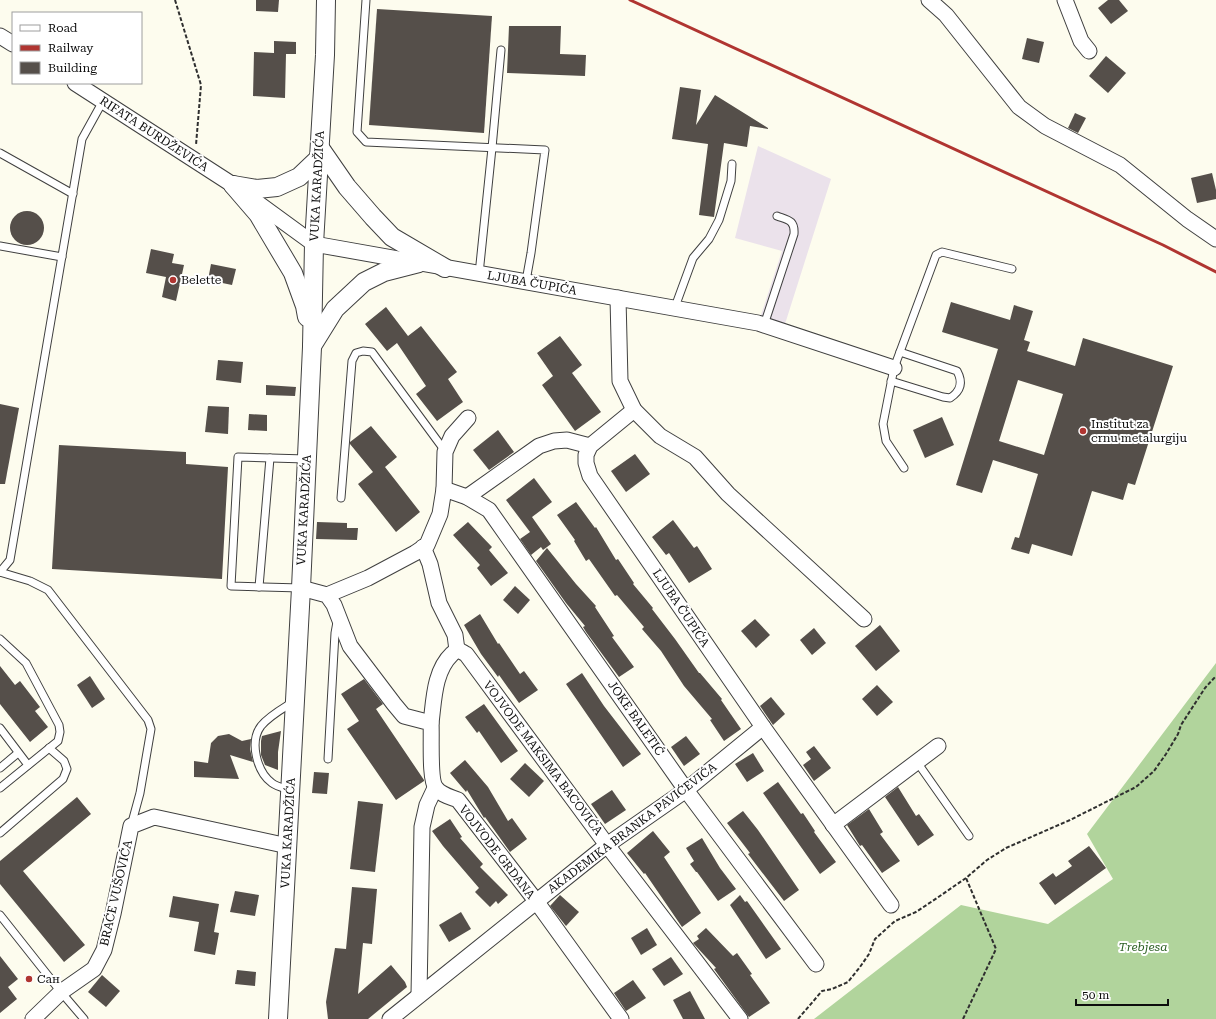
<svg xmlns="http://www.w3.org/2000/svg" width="1216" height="1019" font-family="'Roboto Serif',serif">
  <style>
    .industrial { fill: #ebe2eb }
    .forest { fill: #b1d49c }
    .building { fill: #554f4a; fill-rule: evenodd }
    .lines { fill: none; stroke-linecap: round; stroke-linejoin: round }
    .service-casing { stroke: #404040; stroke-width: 9 }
    .minor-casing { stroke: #404040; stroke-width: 17 }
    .tertiary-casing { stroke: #404040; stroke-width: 20 }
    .path { stroke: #2f2f2f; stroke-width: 2; stroke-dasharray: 4 2; stroke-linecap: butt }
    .service { stroke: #fff; stroke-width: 7 }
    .minor { stroke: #fff; stroke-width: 15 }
    .tertiary { stroke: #fff; stroke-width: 18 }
    .rail { stroke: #b03531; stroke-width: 3 }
    .poi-dot { fill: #b03531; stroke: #fff; stroke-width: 1.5 }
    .labels { text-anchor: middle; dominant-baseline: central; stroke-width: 4; stroke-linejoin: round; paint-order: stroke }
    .street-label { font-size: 12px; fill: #0d0d0d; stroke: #fff }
    .poi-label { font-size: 12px; fill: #0d0d0d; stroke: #fff; text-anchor: start }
    .park-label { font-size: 12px; font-style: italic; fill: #2b5f23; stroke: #fff }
  </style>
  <rect width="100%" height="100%" fill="#fdfcee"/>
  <polygon class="industrial" points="758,146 831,179 785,324 760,318 782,251 735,238"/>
  <polygon class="forest" points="1216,663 1216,1019 814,1019 961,905 1048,924 1113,879 1087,834"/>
  <g class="building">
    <polygon points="256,0 279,0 278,12 256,11"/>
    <polygon points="1108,0 1119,0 1128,11 1111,24 1098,8"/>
    <polygon points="377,9 492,16 484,133 369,125"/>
    <polygon points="509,26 561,26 560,54 586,55 585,76 507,73"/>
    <polygon points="1027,38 1044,42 1039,63 1022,59"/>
    <polygon points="274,41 296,42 296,54 286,54 285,98 253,96 254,52 274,53"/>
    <polygon points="1106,56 1126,73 1108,93 1089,76"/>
    <polygon points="680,87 701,90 696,125 715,95 768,128 768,129 750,126 747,147 724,143 714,217 699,215 708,144 672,139"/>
    <polygon points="1075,113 1086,118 1078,133 1068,128"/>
    <polygon points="1212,173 1216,190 1216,199 1197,203 1191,178"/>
    <circle cx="27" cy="228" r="17"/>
    <polygon points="151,249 174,254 172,263 184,265 176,301 162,297 166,277 146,273"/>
    <polygon points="211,264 236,269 232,285 208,280"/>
    <path d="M951,302L1010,320L1014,305L1033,311L1024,340L1030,342L1027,351L1075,366L1083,338L1173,366L1135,485L1128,483L1123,500L1092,491L1072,556L1032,544L1029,554L1011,549L1015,537L1019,538L1038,474L993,460L982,493L956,485L998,349L942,332ZM1018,380L1063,394L1044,455L999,441Z"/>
    <polygon points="386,307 408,336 421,326 457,372 448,379 463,402 437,421 416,394 426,386 397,343 387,351 365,324"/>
    <polygon points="560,336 582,365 572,373 601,412 575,431 542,385 553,376 537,353"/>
    <polygon points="218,360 243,362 241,383 216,380"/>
    <polygon points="266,385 296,387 295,396 266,395"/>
    <polygon points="0,404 19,408 5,484 0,484"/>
    <polygon points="208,406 229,407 228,434 205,432"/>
    <polygon points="249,414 267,415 267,431 248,430"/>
    <polygon points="942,417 954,445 925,458 913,430"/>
    <polygon points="371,426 397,457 385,467 420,512 396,532 358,484 373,472 350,444 350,442"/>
    <polygon points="498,430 514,452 489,470 473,450"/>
    <polygon points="59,445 186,452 186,464 228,467 222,579 52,569"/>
    <polygon points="635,454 650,474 626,492 611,471"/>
    <polygon points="534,478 552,502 532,517 551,544 543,550 541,547 531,555 520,539 530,532 506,500"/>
    <polygon points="576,502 595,528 596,527 616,560 618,559 634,583 633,584 653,608 652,609 675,639 699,673 700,673 722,699 721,700 741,729 724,741 710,720 712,719 684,686 661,651 642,629 644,627 617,595 615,596 589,559 586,561 574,541 575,540 557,515"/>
    <polygon points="673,520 694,548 697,546 712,569 689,583 669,553 666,555 652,537"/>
    <polygon points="317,522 347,523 347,528 358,528 357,540 316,539"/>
    <polygon points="468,522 492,547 489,550 508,573 491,586 477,568 480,565 453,535"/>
    <polygon points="547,548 576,584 596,606 595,607 614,636 612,637 634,667 619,677 586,632 583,627 585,626 566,603 536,561"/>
    <polygon points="515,586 530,600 518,614 503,600"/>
    <polygon points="480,614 498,644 499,643 520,674 524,671 538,690 519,703 499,675 498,677 481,654 464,625"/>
    <polygon points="755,619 770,635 756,648 741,631"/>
    <polygon points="880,625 900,651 876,671 855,646"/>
    <polygon points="814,628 826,643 812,655 800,640"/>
    <polygon points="0,666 15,685 20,681 40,707 35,711 48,727 30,742 0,704"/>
    <polygon points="582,673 604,706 641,754 623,767 566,684"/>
    <polygon points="90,676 105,699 92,708 77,685"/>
    <polygon points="364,679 383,704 376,709 424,780 424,781 396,800 347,729 359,721 341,694"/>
    <polygon points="877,685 893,702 877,716 862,699"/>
    <polygon points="771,697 785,714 773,725 760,706"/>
    <polygon points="484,704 518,751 501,763 479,731 477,733 465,717"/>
    <polygon points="281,731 278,752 278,770 265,765 261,755 261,741 262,736"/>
    <polygon points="229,734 242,741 251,739 250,749 253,762 230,755 239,779 194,777 194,761 208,763 211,743 218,736"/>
    <polygon points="686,736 700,754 684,766 671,747"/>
    <polygon points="814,746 831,768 814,781 803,765 811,759 806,752"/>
    <polygon points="753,753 764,771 747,782 735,764"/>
    <polygon points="465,760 488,787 508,821 512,818 527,839 510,852 485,817 484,818 467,790 466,792 450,773"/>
    <polygon points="525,763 544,781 529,797 510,779"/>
    <polygon points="314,772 329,773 327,794 312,793"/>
    <polygon points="778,782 801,814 803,813 815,831 814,832 836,862 820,874 763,793"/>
    <polygon points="898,787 916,816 919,814 934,835 918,846 885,797"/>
    <polygon points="612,790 626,810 605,824 591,804"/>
    <polygon points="77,797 91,814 23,871 85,945 64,962 0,884 0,861"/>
    <polygon points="358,801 383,804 375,872 350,869"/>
    <polygon points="869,809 883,832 880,834 900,861 882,873 862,845 860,846 847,825"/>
    <polygon points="743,811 758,830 799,890 784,901 748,854 750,853 727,823"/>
    <polygon points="450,819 462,837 460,838 483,864 480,867 508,895 498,904 496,901 490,907 475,892 479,888 443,846 432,831"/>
    <polygon points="653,831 670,852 664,857 701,913 682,927 645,873 644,874 627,853"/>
    <polygon points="702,838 720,868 736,889 718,901 697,872 696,872 690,864 694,861 686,848"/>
    <polygon points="1089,846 1106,868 1055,905 1039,883 1053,873 1056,877 1072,866 1068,861"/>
    <polygon points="352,887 377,889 372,944 363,943 358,994 391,965 405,982 407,987 368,1019 328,1019 326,1002 335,948 346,949"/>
    <polygon points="235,891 259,895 255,916 230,912"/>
    <polygon points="560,895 579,912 566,926 550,906"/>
    <polygon points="740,895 745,902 747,901 781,949 766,959 730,905"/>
    <polygon points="173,896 219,904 214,932 219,933 215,955 194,951 199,922 169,917"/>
    <polygon points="461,912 471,929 449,942 439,925"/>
    <polygon points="647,928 657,945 641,955 631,938"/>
    <polygon points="706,928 733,956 737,953 752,974 750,975 770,1003 749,1017 714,969 716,968 693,943 699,939 697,936"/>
    <polygon points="0,956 18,979 8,987 17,999 0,1013"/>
    <polygon points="671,957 683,974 664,986 652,969"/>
    <polygon points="237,970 256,972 255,986 235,984"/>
    <polygon points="102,975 120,991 106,1007 88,992"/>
    <polygon points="633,980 646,998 626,1011 614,993"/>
    <polygon points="690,991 705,1019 683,1019 673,1000"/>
  </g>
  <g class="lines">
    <g class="service-casing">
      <g id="service">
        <polyline points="366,0 357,132 366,142 545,150 531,253 526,281"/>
        <polyline points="0,153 73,194"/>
        <polyline points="0,246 62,257"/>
        <polyline points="479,274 492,148 501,50"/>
        <polyline points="675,307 693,258 709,239 719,220 731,181 732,164"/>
        <path d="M764,325L794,234C795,220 788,220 777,216"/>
        <path d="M891,381L943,397L950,398C961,391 963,382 957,371L900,352"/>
        <polyline points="904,468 886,441 883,424 894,368 936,255 942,252 1012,269"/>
        <polyline points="341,498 352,361 356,353 363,351 372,352 445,451"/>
        <polyline points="0,572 10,560 82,139 103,101"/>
        <polyline points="0,572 30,581 48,590 148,720 151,729 140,793 131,826"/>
        <polyline points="259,587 270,458"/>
        <polyline points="301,588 231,586 238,457 306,459"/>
        <polyline points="0,639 26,663 59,725 60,732 58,741 0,788"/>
        <polyline points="0,728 28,765"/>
        <polyline points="328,759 335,633 337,622"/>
        <polyline points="917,762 969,836"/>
        <polyline points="0,768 18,753"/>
        <path d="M289,790C283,788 276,786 272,783C257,772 249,742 261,726C269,716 282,709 293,702"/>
        <polyline points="0,833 63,779 67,769 64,761 49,748"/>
        <polyline points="0,915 61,992 84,1019"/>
      </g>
    </g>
    <g class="minor-casing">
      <g id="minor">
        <polyline points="929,0 946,15 1019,107 1045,126 1120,165 1187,219 1216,239"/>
        <polyline points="1065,0 1081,41 1089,51"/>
        <polyline points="0,36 13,44"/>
        <polyline points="75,83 233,185 314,244 758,323 894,368"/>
        <polyline points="618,298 620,381 634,410 660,436 695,457 728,494 864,619"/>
        <polyline points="634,410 590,446 586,455 586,463 590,476 763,727 891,905"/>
        <polyline points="444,489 467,497 489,510 686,790 816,964"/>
        <polyline points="467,497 539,446 554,441 567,440 590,446"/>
        <polyline points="423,547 430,564 439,603 455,635 457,650"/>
        <path d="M301,588L327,595L334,605L350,646L394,704L404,716L431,723C432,735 429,780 436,788C441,795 451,797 458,800L536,901L621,1019"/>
        <polyline points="327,595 368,578 415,553 427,545 440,514 444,489 445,452 452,436 468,418"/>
        <path d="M431,723C434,700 434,671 452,654C453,653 455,651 457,650C460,650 463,653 466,654L607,845L740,1019"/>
        <polyline points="833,825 938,746"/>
        <polyline points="419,995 422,827 427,805 435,788"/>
        <polyline points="33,1019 61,992 94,969 104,950 113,914 131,826 154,817 288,846"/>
        <polyline points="390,1019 607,845 686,790 763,727"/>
      </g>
    </g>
    <g class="tertiary-casing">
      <g id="tertiary">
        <polyline points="320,148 347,187 373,217 392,237 445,268"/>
        <polyline points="233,185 258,214 293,273 305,306 307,317"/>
        <polyline points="233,185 257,189 277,187 299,177 319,158"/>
        <polyline points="312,346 335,309 364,282 384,272 419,263"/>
        <polyline points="278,1019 301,588 312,347 314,244 325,55 326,0"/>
      </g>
    </g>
    <g class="path">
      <polyline points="175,0 201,85 196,145"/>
      <polyline points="798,1019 822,991 832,989 848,982 860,967 869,954 875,939 895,921 916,912 937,898 966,878 987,860 1006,848 1070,820 1136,787 1154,771 1166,754 1178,734 1181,725 1205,688 1216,676"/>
      <polyline points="963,1019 996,949 966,878"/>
    </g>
    <use href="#service" class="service"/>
    <use href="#minor" class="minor"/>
    <use href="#tertiary" class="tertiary"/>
    <polyline class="rail" points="630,0 1163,245 1216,272"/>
  </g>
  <g class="poi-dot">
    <circle cx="173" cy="280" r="4"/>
    <circle cx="1083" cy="431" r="4"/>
    <circle cx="29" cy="979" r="4"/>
  </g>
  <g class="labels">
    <g class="street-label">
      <text transform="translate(154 134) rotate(33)">RIFATA BURDŽEVIĆA</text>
      <text transform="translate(317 186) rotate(-87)">VUKA KARADŽIĆA</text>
      <text transform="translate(532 283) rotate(10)">LJUBA ČUPIĆA</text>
      <text transform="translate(304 510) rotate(-87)">VUKA KARADŽIĆA</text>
      <text transform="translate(681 608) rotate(56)">LJUBA ČUPIĆA</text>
      <text transform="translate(636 718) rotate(55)">JOKE BALETIĆ</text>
      <text transform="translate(543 758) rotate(53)">VOJVODE MAKSIMA BACOVIĆA</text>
      <text transform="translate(632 828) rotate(-37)">AKADEMIKA BRANKA PAVIĆEVIĆA</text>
      <text transform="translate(288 833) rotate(-87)">VUKA KARADŽIĆA</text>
      <text transform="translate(497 852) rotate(52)">VOJVODE GRDANA</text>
      <text transform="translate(116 893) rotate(-77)">BRAĆE VUŠOVIĆA</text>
    </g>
    <g class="poi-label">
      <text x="181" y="280">Belette</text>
      <text x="1091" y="424">Institut za<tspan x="1091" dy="14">crnu metalurgiju</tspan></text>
      <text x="37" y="979">Сан</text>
    </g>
    <g class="park-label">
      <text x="1143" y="947">Trebjesa</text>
    </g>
  </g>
  <rect x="12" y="12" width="130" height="72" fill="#ffffff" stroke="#9e9e9e"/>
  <rect x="20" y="25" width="20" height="6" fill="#ffffff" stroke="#9e9e9e"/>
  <text x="48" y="32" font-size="12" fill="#0d0d0d">Road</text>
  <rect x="20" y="45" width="20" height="6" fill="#b03531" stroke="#9e9e9e"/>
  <text x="48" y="52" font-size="12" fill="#0d0d0d">Railway</text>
  <rect x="20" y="62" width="20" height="12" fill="#554f4a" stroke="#9e9e9e"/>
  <text x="48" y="72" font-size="12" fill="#0d0d0d">Building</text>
  <path d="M1076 999v6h92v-6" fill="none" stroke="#0d0d0d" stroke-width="2"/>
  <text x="1082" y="999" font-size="12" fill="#0d0d0d" stroke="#ffffff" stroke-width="3" paint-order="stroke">50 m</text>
</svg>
